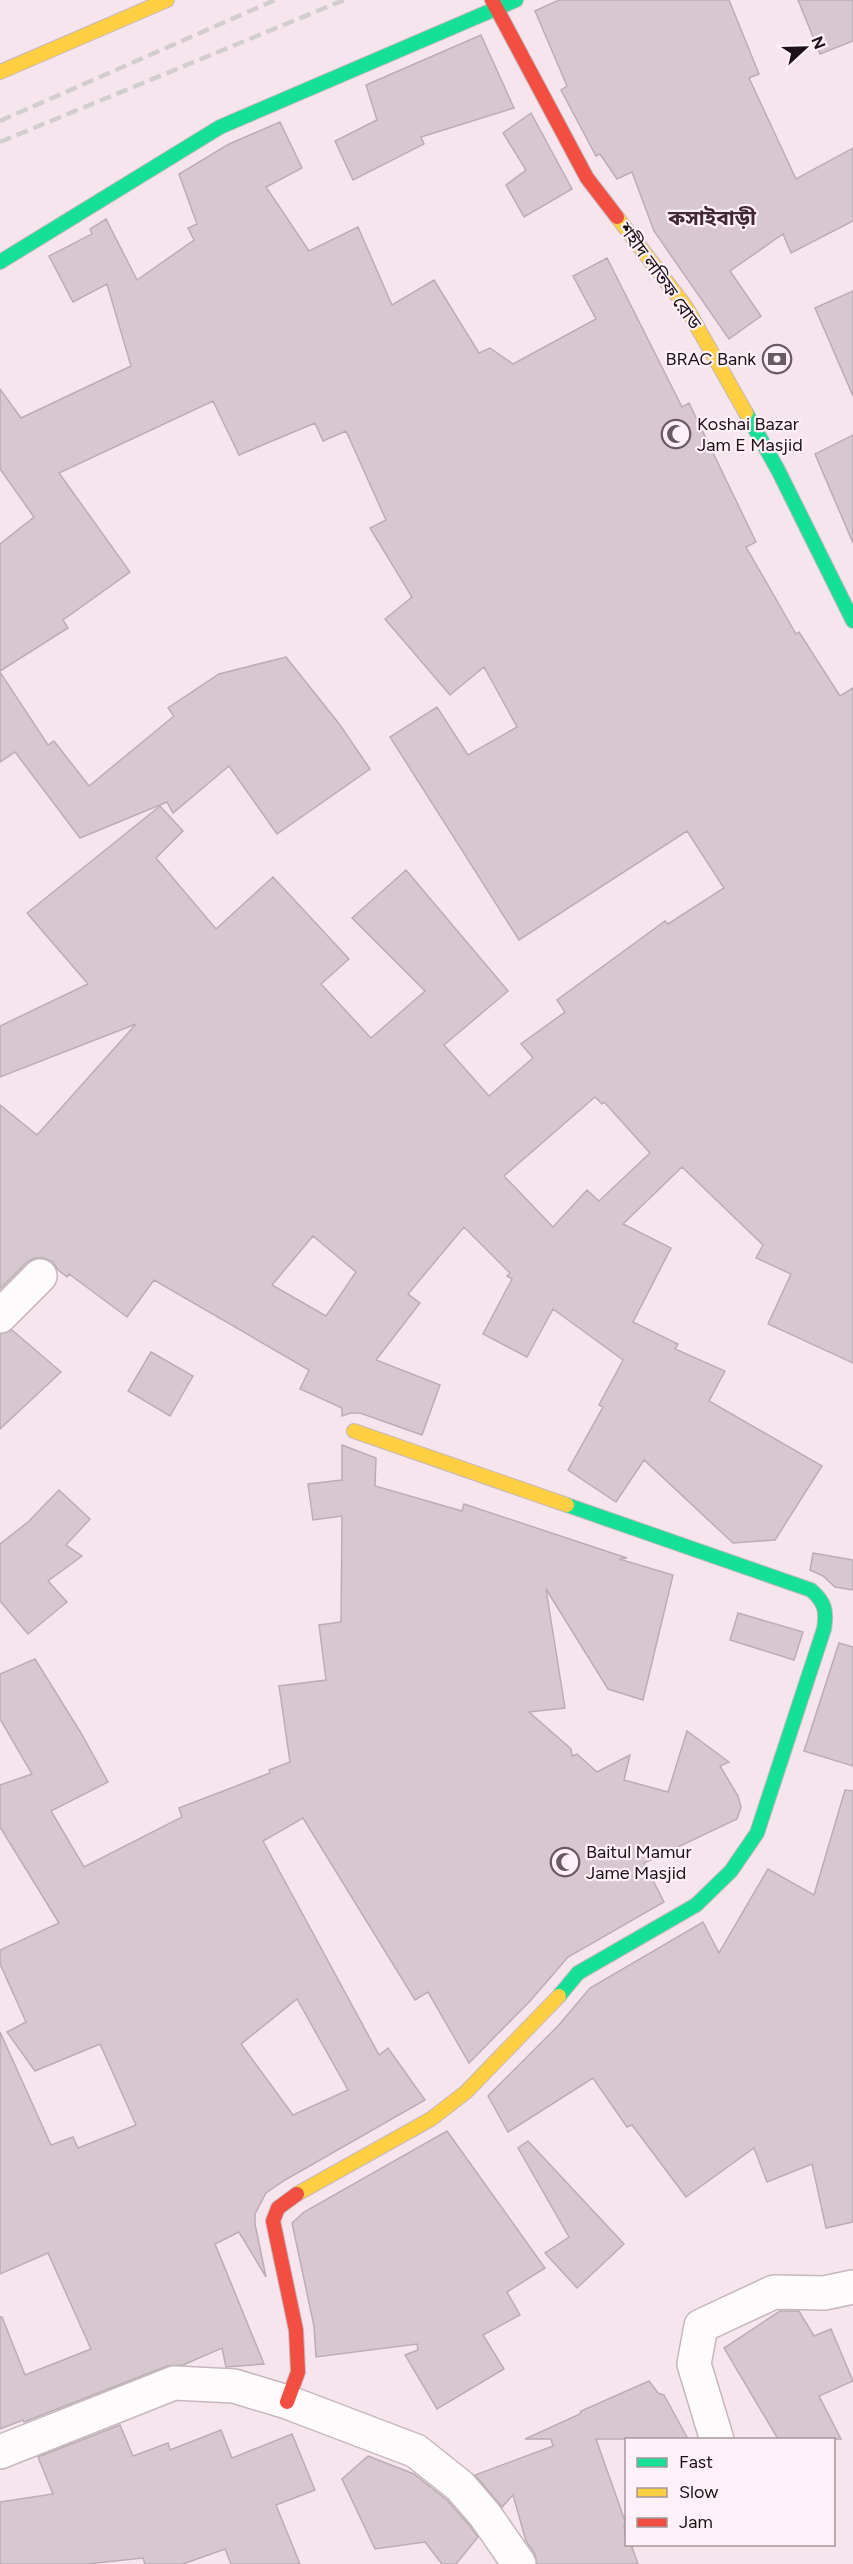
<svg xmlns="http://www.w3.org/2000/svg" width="853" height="2564" font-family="Figtree,'Noto Sans Bengali',sans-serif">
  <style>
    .building { fill: #d7c8cf; stroke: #bbadb4; stroke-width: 1.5; fill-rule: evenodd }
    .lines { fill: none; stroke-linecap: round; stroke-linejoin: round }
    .street-casing { stroke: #c6b7be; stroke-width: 36 }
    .fast-casing { stroke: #c6b7be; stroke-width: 16 }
    .slow-casing { stroke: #c6b7be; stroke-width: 16 }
    .jam-casing { stroke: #c6b7be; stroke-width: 16 }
    .street { stroke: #fefbfc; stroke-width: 33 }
    .fast { stroke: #16e098; stroke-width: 14 }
    .slow { stroke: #ffcf43; stroke-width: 14 }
    .jam { stroke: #f24e42; stroke-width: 14 }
    .rail { stroke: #d2ced0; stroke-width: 4.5; stroke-dasharray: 12 6; stroke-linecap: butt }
    .labels { text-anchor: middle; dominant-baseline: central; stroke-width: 4.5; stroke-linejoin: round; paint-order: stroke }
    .street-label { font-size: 18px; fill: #1c1117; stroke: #fff1f7 }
    .poi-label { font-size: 18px; fill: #1c1117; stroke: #fff1f7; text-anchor: start }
    .quarter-label { font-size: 21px; font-weight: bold; fill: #412834; stroke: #fff1f7 }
  </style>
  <rect width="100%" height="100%" fill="#f7e5ee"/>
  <g class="building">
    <polygon points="559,0 729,0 759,74 749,78 796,179 853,148 853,221 791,253 783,234 730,271 761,316 729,339 654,231 632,172 617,179 600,154 596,156 561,90 567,86 535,11"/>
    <polygon points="798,0 853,0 853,41 820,54"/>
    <polygon points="481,35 514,108 421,137 424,144 353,180 335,141 377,120 366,85"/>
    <polygon points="531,113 572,189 524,217 506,185 526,170 503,133"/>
    <path d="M280,122L302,168L266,187L309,251L358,227L392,305L434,280L479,353L490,348L513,364L596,319L573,276L607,258L682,407L689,403L756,542L746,547L796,634L799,632L840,696L853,688V1363L768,1324L791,1274L756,1258L763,1245L682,1167L623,1224L671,1248L633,1322L678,1344L675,1349L725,1371L709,1401L822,1466L775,1540L733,1543L644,1460L616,1502L568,1470L603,1407L599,1405L623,1360L553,1309L527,1357L483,1334L512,1279L507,1276L510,1273L464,1227L408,1294L420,1303L376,1360L440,1385L422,1435L360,1413H351L342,1416V1408L300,1389L309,1370L154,1280L127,1317L69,1274L67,1277L58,1270L53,1262L44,1258H35L27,1262L0,1289V1105L37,1135L136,1024L0,1077V1026L88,984L27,913L160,806L183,831L156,858L216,929L273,877L349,959L321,984L371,1038L425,991L352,918L406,870L508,991L444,1045L489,1096L533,1058L521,1044L565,1012L557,1000L665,921L668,924L724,888L687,831L519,940L390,737L437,707L468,755L517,727L484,667L450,695L385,619L412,597L370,528L386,520L346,431L323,441L315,423L239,455L213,401L59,473L130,572L63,620L68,628L0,671V544L34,517L0,469V389L21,418L131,366L107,284L73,302L49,256L92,234L90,229L106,219L137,280L194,240L188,228L197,224L179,174L229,144ZM595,1097L602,1104L604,1102L650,1153L599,1201L587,1190L553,1227L504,1176ZM313,1236L356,1272L326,1316L272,1285Z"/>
    <polygon points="853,291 853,396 815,308"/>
    <polygon points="853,435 853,543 815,454"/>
    <polygon points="286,657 340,725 370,769 277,834 229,766 173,813 167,802 80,838 15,752 0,762 0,672 48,745 54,741 89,786 174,716 168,708 219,674"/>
    <polygon points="12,1330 61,1372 0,1429 0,1334"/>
    <polygon points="151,1352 193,1376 170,1416 128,1391"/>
    <path d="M342,1445L376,1458L375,1486L462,1511L464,1504L627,1558L619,1559L673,1575L643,1700L608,1689L546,1589L565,1708L529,1712L571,1749L572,1756L577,1754L597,1772L630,1755L624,1780L668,1792L687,1731L729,1762L720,1766L738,1796L741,1807L737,1819L644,1863L664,1902L568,1957L531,2000L469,2063L428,1992L415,2000L303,1818L263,1841L379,2055L388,2048L425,2100L285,2180L266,2193L255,2214V2224L266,2277L239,2232L215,2244L264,2364L226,2367L222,2348L183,2365L167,2366L24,2422L23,2420L0,2429V2317H2L25,2375L91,2349L48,2253L0,2274V2032L51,2145L73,2137L78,2148L136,2125L100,2044L35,2071L7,2032L26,2022L0,1964V1950L59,1923L0,1827V1785L32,1774L0,1719V1674L35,1659L81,1733L108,1782L51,1811L84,1867L182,1817L179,1808L270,1773L269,1770L290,1762L279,1686L326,1680L319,1625L341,1622L342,1516L313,1520L308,1484L342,1480ZM297,1999L348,2090L293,2115L241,2044Z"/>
    <polygon points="59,1490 90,1519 66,1545 82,1556 48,1581 67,1602 28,1634 0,1601 0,1544 28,1522"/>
    <polygon points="813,1553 853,1560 853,1590 835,1587 823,1576 810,1570"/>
    <polygon points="738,1613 803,1632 794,1660 730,1640"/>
    <polygon points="839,1643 853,1647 853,1766 804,1751"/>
    <polygon points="845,1790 853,1791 853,2222 826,2228 812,2164 767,2182 754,2148 686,2197 632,2125 627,2127 593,2078 508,2132 488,2096 558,2026 590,1988 703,1922 719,1953 768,1869 814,1895"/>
    <polygon points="447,2131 545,2268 507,2292 520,2315 483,2335 504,2369 437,2409 405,2355 418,2350 417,2344 316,2357 314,2326 292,2223 304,2212"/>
    <polygon points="528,2141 624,2244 577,2288 545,2253 569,2237 518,2148"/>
    <polygon points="780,2311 799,2311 814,2336 831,2329 853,2381 819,2396 841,2439 778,2439 724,2348"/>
    <polygon points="649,2381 658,2393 664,2395 688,2439 596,2439 626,2524 624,2525 627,2544 631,2544 638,2564 537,2564 535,2554 526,2541 513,2495 502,2507 475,2475 553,2446 551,2439 525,2439 580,2414 581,2411"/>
    <polygon points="120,2425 133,2456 168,2443 170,2450 221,2430 232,2458 292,2434 315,2490 276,2505 300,2564 231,2564 225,2549 183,2564 145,2564 143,2558 87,2564 0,2564 0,2502 53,2494 38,2457"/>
    <polygon points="368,2456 414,2474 447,2500 470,2526 478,2537 456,2564 442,2564 425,2542 375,2549 342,2479"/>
  </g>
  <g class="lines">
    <g class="street-casing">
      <g id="street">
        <polyline points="0,1316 40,1276"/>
        <polyline points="717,2440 694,2364 701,2326 774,2292 824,2293 853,2287"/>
        <polyline points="0,2452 174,2383 234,2386 287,2402 416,2451 460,2486 485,2515 519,2564"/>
      </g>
    </g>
    <g class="fast-casing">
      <g id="fast">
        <polyline points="0,262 220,127 516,0"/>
        <polyline points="746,413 778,470 853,621"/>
        <path d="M559,1996L578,1973L696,1905L731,1871L757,1833L824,1629C827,1611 825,1602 811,1590L567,1505"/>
      </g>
    </g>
    <g class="slow-casing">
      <g id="slow">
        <polyline points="0,72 167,0"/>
        <polyline points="617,217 686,307 746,413"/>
        <polyline points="354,1431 567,1505"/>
        <polyline points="297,2194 431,2119 466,2092 559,1996"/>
      </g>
    </g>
    <g class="jam-casing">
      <g id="jam">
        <polyline points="492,0 587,178 617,217"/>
        <polyline points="287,2402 298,2372 296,2330 273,2221 278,2208 297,2194"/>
      </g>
    </g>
    <use href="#street" class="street"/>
    <use href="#fast" class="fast"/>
    <use href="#slow" class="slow"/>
    <use href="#jam" class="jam"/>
    <g class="rail">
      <polyline points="0,121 275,0"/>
      <polyline points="0,142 344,0"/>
    </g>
  </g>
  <defs>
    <g id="bank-ring" transform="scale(1.5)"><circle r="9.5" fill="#fff1f7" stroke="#695b62" stroke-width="1.5"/><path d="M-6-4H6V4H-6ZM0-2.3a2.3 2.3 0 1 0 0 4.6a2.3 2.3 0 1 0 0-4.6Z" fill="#695b62"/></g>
    <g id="mosque-ring" transform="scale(1.5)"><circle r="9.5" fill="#fff1f7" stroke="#695b62" stroke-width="1.5"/><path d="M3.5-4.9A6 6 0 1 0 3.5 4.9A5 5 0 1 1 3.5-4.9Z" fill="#695b62"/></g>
  </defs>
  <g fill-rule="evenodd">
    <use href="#bank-ring" x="777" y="359"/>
    <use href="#mosque-ring" x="676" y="434"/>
    <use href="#mosque-ring" x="565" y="1862"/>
  </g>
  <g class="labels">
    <g class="street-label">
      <text transform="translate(660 276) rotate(54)">শহীদ লতিফ রোড</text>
    </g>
    <g class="poi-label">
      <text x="756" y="359" text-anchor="end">BRAC Bank</text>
      <text x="697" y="424">Koshai Bazar<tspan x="697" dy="21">Jam E Masjid</tspan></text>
      <text x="586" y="1852">Baitul Mamur<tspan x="586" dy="21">Jame Masjid</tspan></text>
    </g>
    <g class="quarter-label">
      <text x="712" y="217">কসাইবাড়ী</text>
    </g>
  </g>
  <rect x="625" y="2438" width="210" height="108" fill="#fff1f7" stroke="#a4979d" stroke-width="1.5"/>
  <rect x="637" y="2458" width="30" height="9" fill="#16e098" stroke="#a4979d" stroke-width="1.5"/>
  <text x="679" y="2468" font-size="18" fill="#1c1117">Fast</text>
  <rect x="637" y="2488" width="30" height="9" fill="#ffcf43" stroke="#a4979d" stroke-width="1.5"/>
  <text x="679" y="2498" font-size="18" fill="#1c1117">Slow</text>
  <rect x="637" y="2518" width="30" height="9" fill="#f24e42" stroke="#a4979d" stroke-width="1.5"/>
  <text x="679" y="2528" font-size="18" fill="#1c1117">Jam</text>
  <g transform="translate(805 48) rotate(68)" stroke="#fff1f7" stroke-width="4.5" paint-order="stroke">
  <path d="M0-4.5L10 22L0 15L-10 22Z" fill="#1c1117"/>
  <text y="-9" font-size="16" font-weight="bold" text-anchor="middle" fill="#1c1117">N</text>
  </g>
</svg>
